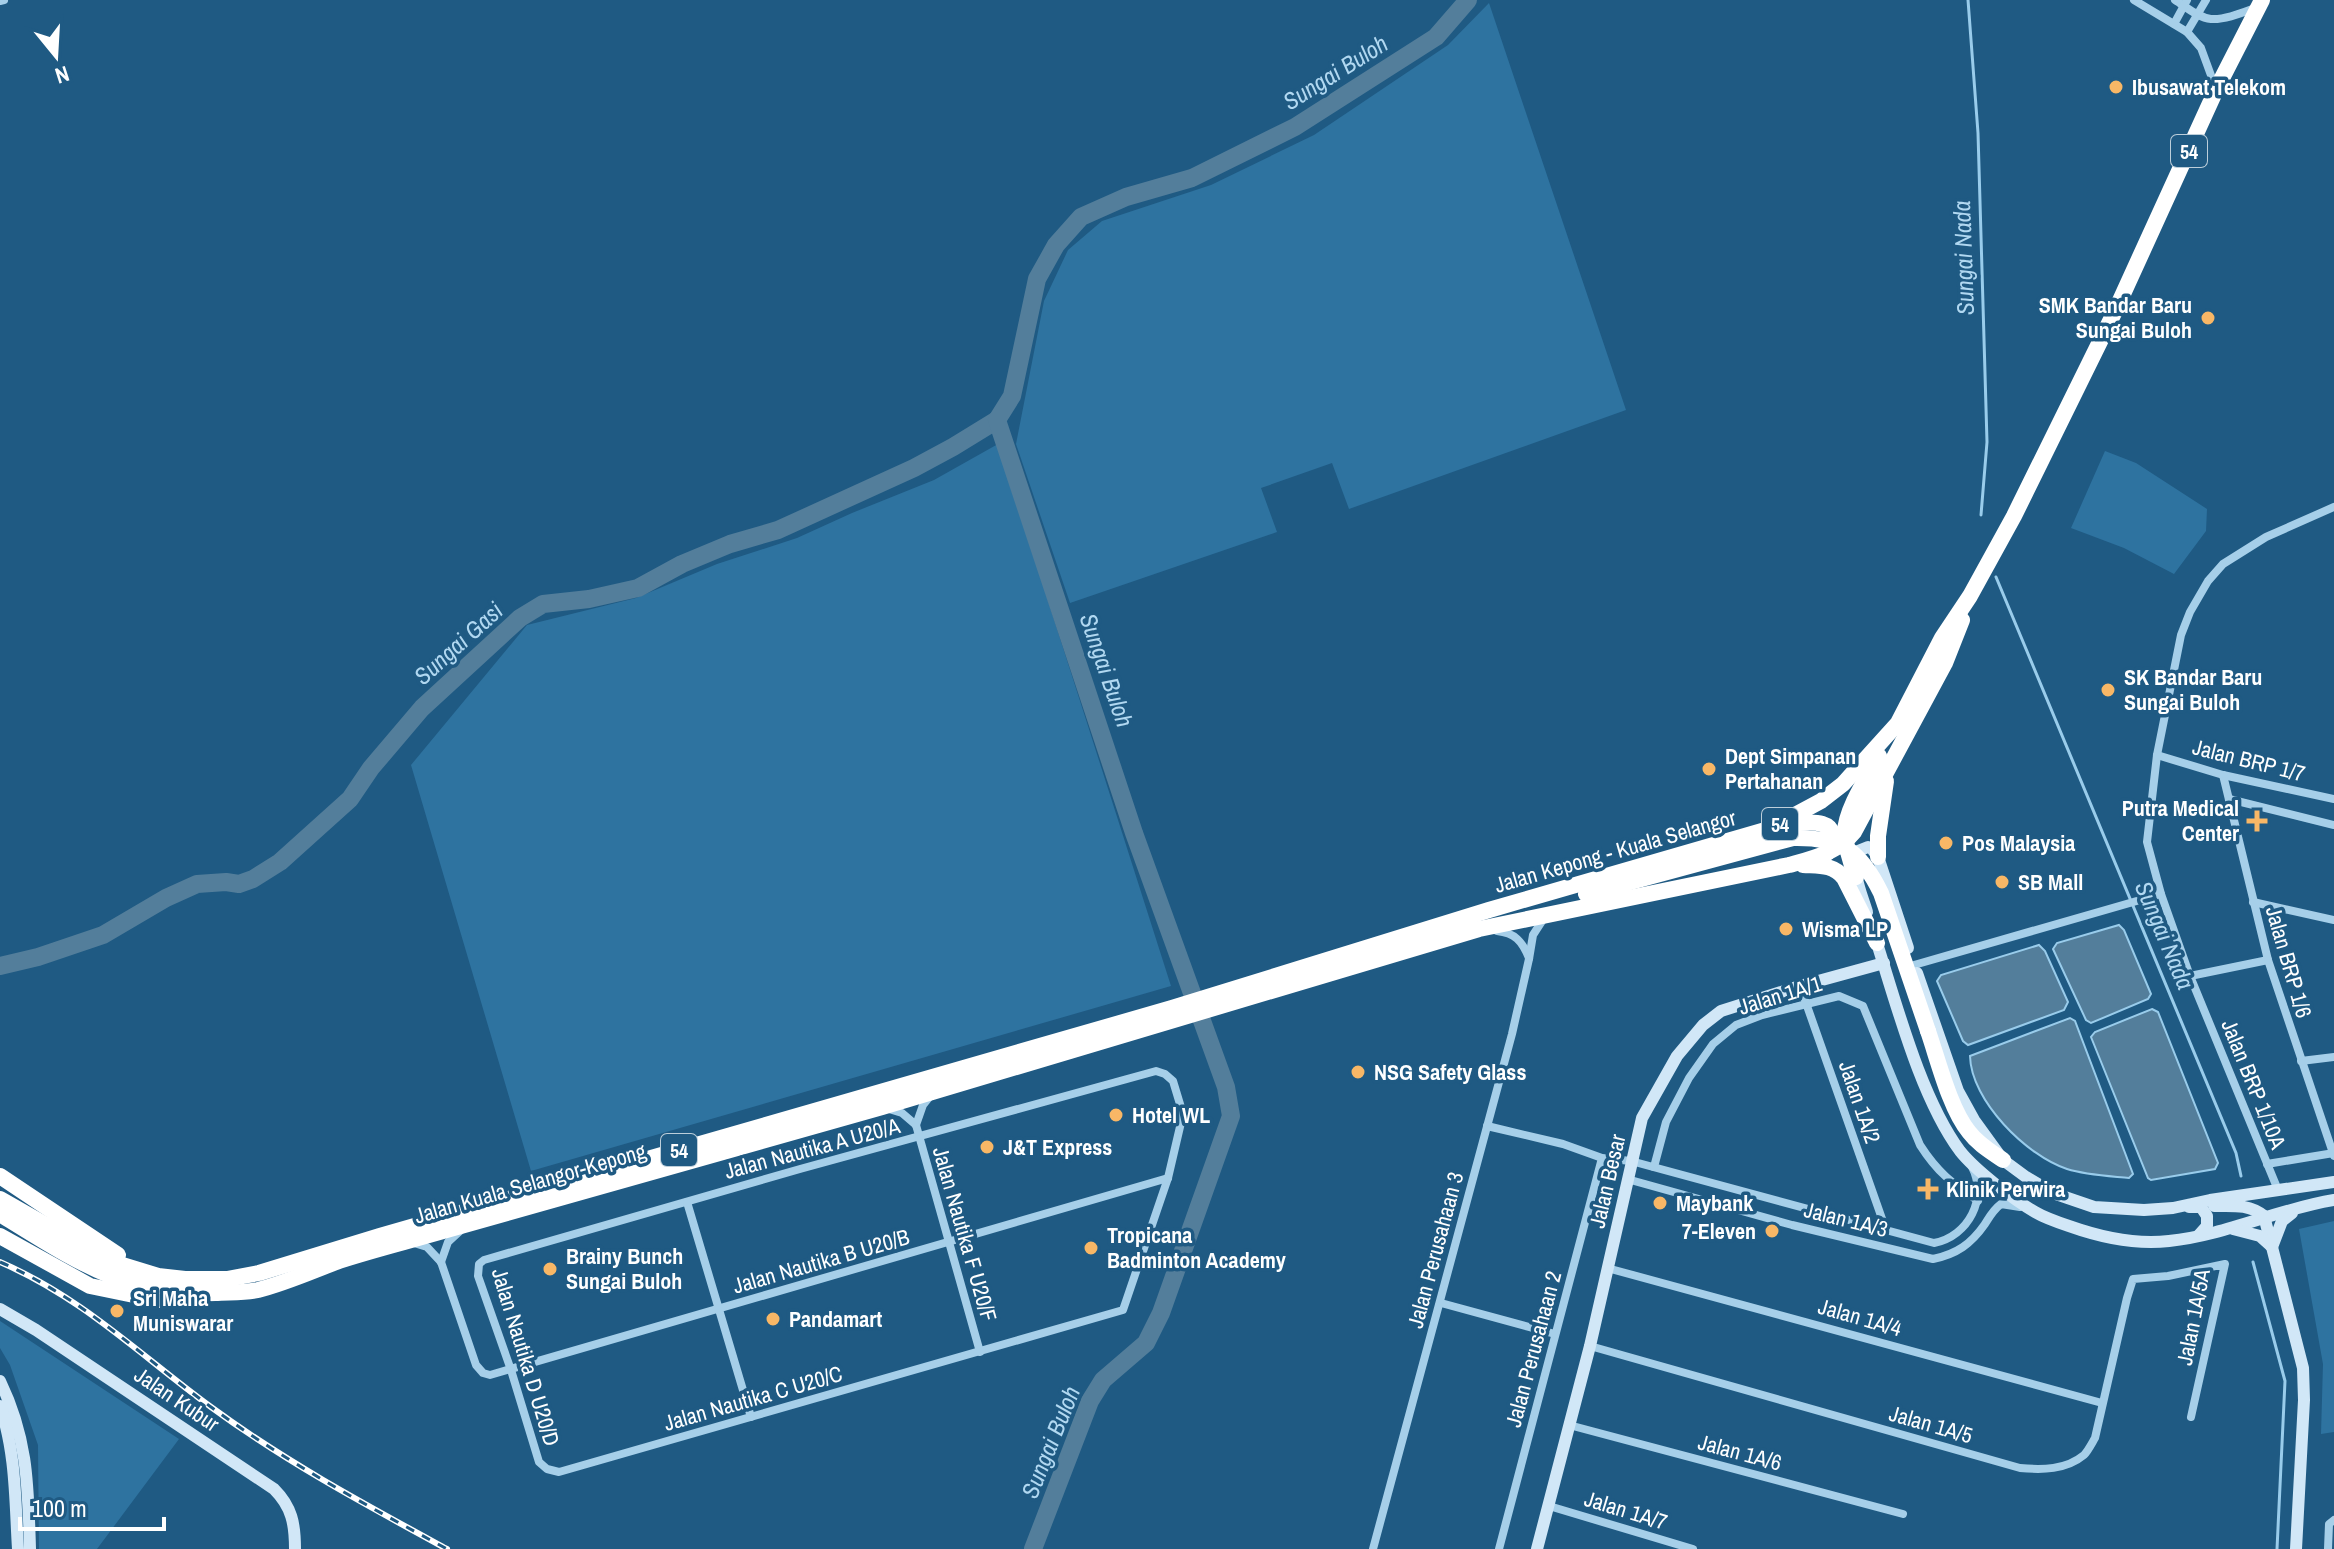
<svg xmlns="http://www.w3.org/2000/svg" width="2334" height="1549" font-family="'Archivo Narrow',sans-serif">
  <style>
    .green { fill: #2e73a0 }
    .water { fill: #537e9b; stroke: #99cceb; stroke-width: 2 }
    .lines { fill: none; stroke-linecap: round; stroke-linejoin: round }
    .stream { stroke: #99cceb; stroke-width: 3 }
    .river { stroke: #537e9b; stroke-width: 18 }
    .street { stroke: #a6cfe9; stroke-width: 8 }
    .secondary { stroke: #d1e7f7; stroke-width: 12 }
    .highway { stroke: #fff; stroke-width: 16 }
    .rail-casing { stroke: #fff; stroke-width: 6 }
    .rail { stroke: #1f5a83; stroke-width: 3; stroke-dasharray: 9; stroke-linecap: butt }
    .highway-bridge { stroke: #fff; stroke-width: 16 }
    .poi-dot { fill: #f8b766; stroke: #1f5a83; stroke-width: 3 }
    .labels { text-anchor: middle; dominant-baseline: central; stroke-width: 7; stroke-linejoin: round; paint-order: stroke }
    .shield { fill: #1f5a83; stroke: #bcceda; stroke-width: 2 }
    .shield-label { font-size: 20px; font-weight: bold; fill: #fff }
    .poi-label { font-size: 22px; font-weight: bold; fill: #fff; stroke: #1f5a83; text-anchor: start }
    .street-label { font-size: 22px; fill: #fff; stroke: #1f5a83 }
    .water-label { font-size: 24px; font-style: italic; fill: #b1d8f1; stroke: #1f5a83 }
  </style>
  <rect width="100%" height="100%" fill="#1f5a83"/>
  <g class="green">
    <polygon points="1489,3 1626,410 1349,509 1332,463 1261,488 1277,532 1070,603 1016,444 1044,301 1068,250 1102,221 1211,185 1314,135 1448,45"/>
    <polygon points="998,444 1171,986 531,1171 411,765 527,625 636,598 717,564 797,538 852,513 934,480"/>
    <polygon points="2105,451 2136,463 2207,509 2206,531 2174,574 2124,548 2071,528"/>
    <polygon points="2334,1221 2334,1432 2321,1434 2323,1364 2299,1229"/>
    <polygon points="0,1321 179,1439 97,1549 39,1549 38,1445 10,1365 0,1348"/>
  </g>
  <g class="water">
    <polygon points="2119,925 2124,930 2151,994 2148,999 2091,1023 2086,1020 2053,949 2057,943"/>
    <polygon points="2039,945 2045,951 2068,1002 2064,1010 1968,1045 1963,1041 1937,981 1941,975"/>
    <polygon points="2152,1009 2158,1012 2218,1163 2215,1169 2151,1180 2148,1178 2091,1037 2095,1032"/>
    <path d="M2070,1018L2075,1021L2133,1174L2129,1178C2109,1176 2086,1175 2067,1169C2027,1156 1971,1101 1970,1056Z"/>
  </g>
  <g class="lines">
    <g class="stream">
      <polyline points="1968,0 1978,133 1987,442 1981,515"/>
      <polyline points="1996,577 2236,1153 2241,1176"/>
      <polyline points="2253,1262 2285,1381 2277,1549"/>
    </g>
    <g class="river">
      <polyline points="0,966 38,957 103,935 166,898 197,884 226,882 239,884 253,879 280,862 350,799 371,768 422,708 520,618 543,604 589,599 638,588 682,564 730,544 778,530 914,468 953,447 997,420"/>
      <polyline points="1033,1549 1090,1401 1103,1380 1146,1343 1161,1313 1231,1116 1226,1087 1134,833 997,420 1012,396 1037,279 1056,245 1081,217 1126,197 1192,178 1295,127 1436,37 1468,0"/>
    </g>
    <g class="street">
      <polyline points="2134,0 2187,32 2201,48 2216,89"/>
      <path d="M2175,0C2185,6 2198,18 2211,19C2226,20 2244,12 2258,7"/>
      <polyline points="0,1 4,0"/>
      <polyline points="2174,24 2187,0"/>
      <polyline points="2187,32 2206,0"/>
      <polyline points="2157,755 2223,775 2334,799"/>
      <polyline points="2223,775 2268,960 2334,1156"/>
      <polyline points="2229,799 2334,825"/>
      <polyline points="2253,902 2334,920"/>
      <path d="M1497,931C1515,933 1522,941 1529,958"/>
      <polyline points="1914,965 2161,894"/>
      <polyline points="2190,976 2268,960"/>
      <polyline points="1800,986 1886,1230"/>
      <polyline points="2301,1061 2334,1057"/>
      <polygon points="1156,1071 1165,1074 1173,1081 1183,1114 1168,1178 1123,1310 559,1472 547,1469 539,1462 511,1370 478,1276 479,1264 484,1260 800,1169"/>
      <polyline points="889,1109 902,1113 916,1125 980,1352"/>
      <polyline points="916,1125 923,1105 931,1095"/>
      <path d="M1487,1126L1563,1144L1602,1158L1631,1161L1934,1243C1969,1236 1988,1198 1972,1167"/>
      <polyline points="2267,1164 2334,1153"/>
      <path d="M1654,1167L1666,1122L1689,1078L1713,1044L1736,1025L1762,1015L1839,996L1863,1006L1920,1145C1938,1173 1951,1182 1978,1201"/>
      <path d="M1627,1179L1792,1225L1933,1259C1957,1254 1971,1244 1985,1224C1990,1216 1993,1210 2001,1204L2020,1207"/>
      <polyline points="2278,1190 2190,976 2161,894 2147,842 2157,755 2181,635 2190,612 2208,581 2223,564 2266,537 2334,507"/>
      <polyline points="687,1202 751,1417"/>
      <polyline points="414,1243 427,1247 441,1262 476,1365 483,1373 490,1375 1168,1178"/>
      <polyline points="441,1262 448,1242 461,1230"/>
      <polyline points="1607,1268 2102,1403"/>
      <polyline points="1441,1303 1555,1334"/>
      <path d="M1590,1346L2020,1468C2042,1470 2066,1470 2084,1455C2088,1451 2092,1443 2095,1438L2127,1298L2133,1279L2168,1276L2225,1264L2191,1417"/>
      <polyline points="1569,1425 1903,1514"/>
      <polyline points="1549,1506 1693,1549"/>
      <polyline points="1373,1549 1512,1034 1529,959 1533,935 1544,918"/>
      <polyline points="1499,1549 1602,1158"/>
      <polyline points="2328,1549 2329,1524 2334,1520"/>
    </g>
    <g class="secondary">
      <path d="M1867,912C1861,892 1851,872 1858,851L1868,847L1872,849L1878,857L1908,948"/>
      <path d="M1875,937C1896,1002 1920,1097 1960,1151C1975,1170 2014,1200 2035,1212C2045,1218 2057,1222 2069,1226C2100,1237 2135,1245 2169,1241C2226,1235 2278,1209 2334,1200"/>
      <polyline points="1917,973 1958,1091 1974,1120 2003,1160 2026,1177 2053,1193 2094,1207 2144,1210 2173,1208 2210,1200 2334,1182"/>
      <path d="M2214,1206C2233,1206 2249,1204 2264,1216"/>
      <polyline points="2189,1207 2201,1207 2207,1216 2207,1226 2199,1235"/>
      <polyline points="2264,1216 2303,1368 2304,1400 2296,1549"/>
      <polyline points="2233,1229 2260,1236 2270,1245"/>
      <polyline points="2272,1247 2282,1221 2292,1213"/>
      <path d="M0,1309L36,1330L274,1489C292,1507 295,1524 295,1549"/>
      <path d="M0,1381C28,1439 28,1485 30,1549"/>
      <path d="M0,1406C16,1452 15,1501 18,1549"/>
      <polyline points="1537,1549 1590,1346 1642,1118 1677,1056 1703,1025 1721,1011 1800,986 1884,963"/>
    </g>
    <g class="highway">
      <path d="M1786,825C1809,821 1846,817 1827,853"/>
      <polyline points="1878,857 1878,836 1886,781"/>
      <path d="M1803,865C1819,866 1833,864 1844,878L1877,943"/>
      <path d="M1856,877C1851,864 1846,847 1845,833C1845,810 1868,776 1879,756"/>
      <path d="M1928,1031C1938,1060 1950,1109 1969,1132C1978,1144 1990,1151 2003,1160"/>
      <polyline points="0,1176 118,1255"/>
      <polyline points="0,1199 109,1261 158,1276 185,1279 227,1279 259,1273 380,1236 1172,1008 1489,910 1769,829 1821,801 1843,784 1898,723 1942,638 1970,596 2014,516 2118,305 2216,90 2262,0"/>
      <path d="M0,1214C72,1258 127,1298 215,1293C229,1292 244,1293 258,1290C286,1283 312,1271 339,1261C360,1254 382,1248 404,1242L882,1107L1479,929L1789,865C1814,858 1837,853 1854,832L1945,663L1962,620"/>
      <polyline points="0,1236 90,1286 158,1300"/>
    </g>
    <g class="rail-casing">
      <path id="rail" d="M0,1262C83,1298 140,1355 211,1407C286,1462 366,1505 447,1549"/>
    </g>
    <use href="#rail" class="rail"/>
    <path class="highway-bridge" d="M1586,894L1793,838C1841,837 1860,850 1881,893L1928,1031"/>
  </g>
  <g class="poi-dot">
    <circle cx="2116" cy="87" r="8"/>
    <circle cx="2208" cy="318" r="8"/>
    <circle cx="2108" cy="690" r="8"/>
    <circle cx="1709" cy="769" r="8"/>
    <path d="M2253 809h8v8h8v8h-8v8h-8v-8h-8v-8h8z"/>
    <circle cx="1946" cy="843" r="8"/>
    <circle cx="2002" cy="882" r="8"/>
    <circle cx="1786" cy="929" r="8"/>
    <circle cx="1358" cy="1072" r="8"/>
    <circle cx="1116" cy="1115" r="8"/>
    <circle cx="987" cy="1147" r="8"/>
    <path d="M1924 1177h8v8h8v8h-8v8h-8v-8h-8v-8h8z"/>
    <circle cx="1660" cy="1203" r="8"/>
    <circle cx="1772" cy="1231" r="8"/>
    <circle cx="1091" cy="1248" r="8"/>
    <circle cx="550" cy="1269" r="8"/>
    <circle cx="117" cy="1311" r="8"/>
    <circle cx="773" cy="1319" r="8"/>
  </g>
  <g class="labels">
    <g class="shield">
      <rect x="2171" y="135" width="36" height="32" rx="6"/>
      <rect x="1762" y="808" width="36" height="32" rx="6"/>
      <rect x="661" y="1134" width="36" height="32" rx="6"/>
    </g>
    <g class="shield-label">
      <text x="2189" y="151">54</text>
      <text x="1780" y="824">54</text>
      <text x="679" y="1150">54</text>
    </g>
    <g class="poi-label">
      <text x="2132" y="87">Ibusawat Telekom</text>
      <text x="2192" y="305" text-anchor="end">SMK Bandar Baru<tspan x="2192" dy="25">Sungai Buloh</tspan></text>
      <text x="2124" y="677">SK Bandar Baru<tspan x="2124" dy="25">Sungai Buloh</tspan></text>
      <text x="1725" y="756">Dept Simpanan<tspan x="1725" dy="25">Pertahanan</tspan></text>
      <text x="2239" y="808" text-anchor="end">Putra Medical<tspan x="2239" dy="25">Center</tspan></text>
      <text x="1962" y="843">Pos Malaysia</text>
      <text x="2018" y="882">SB Mall</text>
      <text x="1802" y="929">Wisma LP</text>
      <text x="1374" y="1072">NSG Safety Glass</text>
      <text x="1132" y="1115">Hotel WL</text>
      <text x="1003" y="1147">J&amp;T Express</text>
      <text x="1946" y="1189">Klinik Perwira</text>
      <text x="1676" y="1203">Maybank</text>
      <text x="1756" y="1231" text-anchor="end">7-Eleven</text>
      <text x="1107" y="1235">Tropicana<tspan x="1107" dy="25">Badminton Academy</tspan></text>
      <text x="566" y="1256">Brainy Bunch<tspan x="566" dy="25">Sungai Buloh</tspan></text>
      <text x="133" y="1298">Sri Maha<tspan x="133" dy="25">Muniswarar</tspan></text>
      <text x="789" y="1319">Pandamart</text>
    </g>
    <g class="street-label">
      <text transform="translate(2249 760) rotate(14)">Jalan BRP 1/7</text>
      <text transform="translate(1615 851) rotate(-16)">Jalan Kepong - Kuala Selangor</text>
      <text transform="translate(2289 962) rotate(74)">Jalan BRP 1/6</text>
      <text transform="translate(1780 995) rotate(-17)">Jalan 1A/1</text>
      <text transform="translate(2254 1084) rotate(68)">Jalan BRP 1/10A</text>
      <text transform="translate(1860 1102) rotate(71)">Jalan 1A/2</text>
      <text transform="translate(812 1148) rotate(-15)">Jalan Nautika A U20/A</text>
      <text transform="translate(1607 1181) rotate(-77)">Jalan Besar</text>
      <text transform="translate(530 1183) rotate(-16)">Jalan Kuala Selangor-Kepong</text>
      <text transform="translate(1846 1219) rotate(14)">Jalan 1A/3</text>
      <text transform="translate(965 1234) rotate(74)">Jalan Nautika F U20/F</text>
      <text transform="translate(1435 1250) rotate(-75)">Jalan Perusahaan 3</text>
      <text transform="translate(821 1261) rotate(-16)">Jalan Nautika B U20/B</text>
      <text transform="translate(1860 1317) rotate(16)">Jalan 1A/4</text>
      <text transform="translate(2193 1317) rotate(-79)">Jalan 1A/5A</text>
      <text transform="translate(1533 1349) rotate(-75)">Jalan Perusahaan 2</text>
      <text transform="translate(526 1357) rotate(73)">Jalan Nautika D U20/D</text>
      <text transform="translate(753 1398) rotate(-16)">Jalan Nautika C U20/C</text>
      <text transform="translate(177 1399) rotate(34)">Jalan Kubur</text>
      <text transform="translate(1931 1424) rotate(16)">Jalan 1A/5</text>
      <text transform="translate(1740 1452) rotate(15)">Jalan 1A/6</text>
      <text transform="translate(1626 1510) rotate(17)">Jalan 1A/7</text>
    </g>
    <g class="water-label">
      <text transform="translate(1335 72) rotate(-32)">Sungai Buloh</text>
      <text transform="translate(1963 258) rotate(-92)">Sungai Nada</text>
      <text transform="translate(458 643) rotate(-42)">Sungai Gasi</text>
      <text transform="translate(1107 670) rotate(71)">Sungai Buloh</text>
      <text transform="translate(2165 935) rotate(67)">Sungai Nada</text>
      <text transform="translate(1050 1442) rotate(-68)">Sungai Buloh</text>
    </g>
  </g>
  <g transform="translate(56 56) rotate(162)" stroke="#1f5a83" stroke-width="6" paint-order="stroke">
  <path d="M0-6L14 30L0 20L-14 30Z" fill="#ffffff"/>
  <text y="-12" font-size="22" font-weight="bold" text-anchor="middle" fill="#ffffff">N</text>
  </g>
  <path d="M20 1517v12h144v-12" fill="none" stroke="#ffffff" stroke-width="4"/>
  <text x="32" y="1517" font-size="24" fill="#ffffff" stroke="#1f5a83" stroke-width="6" paint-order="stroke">100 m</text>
</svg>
